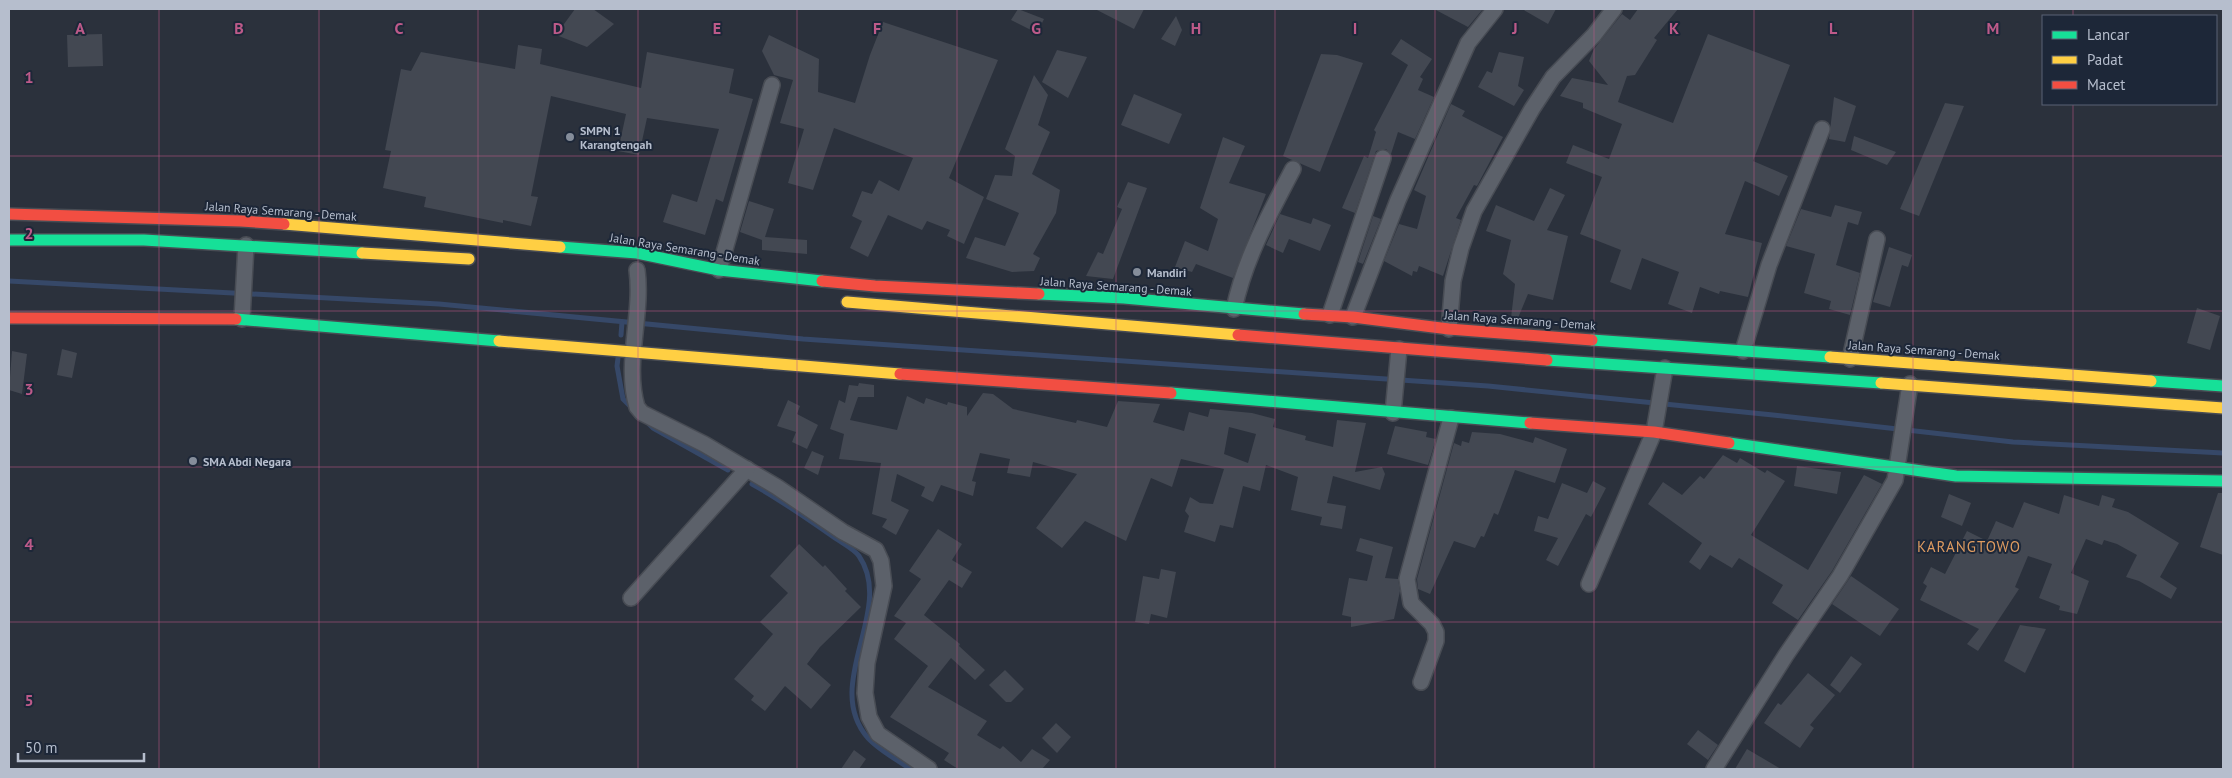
<svg xmlns="http://www.w3.org/2000/svg" width="2232" height="778" font-family="'PT Sans',sans-serif">
  <style>
    .lines { fill: none; stroke-linecap: round; stroke-linejoin: round }
    .stream { stroke: #364868; stroke-width: 5 }
    .building { fill: #434852; fill-rule: evenodd }
    .street-casing { stroke: #484c54; stroke-width: 18 }
    .fast-casing { stroke: #484c54; stroke-width: 14 }
    .slow-casing { stroke: #484c54; stroke-width: 14 }
    .jam-casing { stroke: #484c54; stroke-width: 14 }
    .street { stroke: #5c616a; stroke-width: 15 }
    .fast { stroke: #16e098; stroke-width: 11 }
    .slow { stroke: #ffcf43; stroke-width: 11 }
    .jam { stroke: #f24e42; stroke-width: 11 }
    .grid { fill: none; stroke: #bd5a89; stroke-width: 1; stroke-opacity: 0.55 }
    .poi-dot { fill: #858d9a; stroke: #1d2738; stroke-width: 2 }
    .labels { text-anchor: middle; dominant-baseline: central; stroke-width: 4; stroke-linejoin: round; paint-order: stroke }
    .poi-label { font-size: 12px; font-weight: bold; fill: #b6becd; stroke: #1d2738; text-anchor: start }
    .street-label { font-size: 12px; fill: #b6becd; stroke: #1d2738 }
    .quarter-label { font-size: 15px; letter-spacing: 1px; fill: #de9b60; stroke: #1d2738 }
    .grid-label { font-size: 16px; text-anchor: middle; font-weight: bold; fill: #bd5a89; stroke: #1d2738; stroke-width: 4; stroke-linejoin: round; paint-order: stroke }
  </style>
  <rect width="100%" height="100%" fill="#2b313c"/>
  <g class="lines">
    <g class="stream">
      <polyline points="9,281 439,304 803,339 1488,386 1773,415 2013,442 2223,453"/>
      <polyline points="621,335 622,322"/>
      <polyline points="618,358 617,366 623,399 633,409"/>
      <polyline points="647,422 653,428 728,470"/>
      <path d="M752,484C781,500 808,519 835,538C842,543 854,549 859,556C896,610 821,684 868,738C879,750 897,760 911,769"/>
    </g>
  </g>
  <g class="building">
    <polygon points="575,9 593,9 614,24 587,47 556,35"/>
    <polygon points="1018,9 1044,19 1037,33 1011,20"/>
    <polygon points="1095,9 1144,9 1134,29"/>
    <polygon points="1434,9 1483,9 1468,27"/>
    <polygon points="1522,9 1556,9 1548,24"/>
    <polygon points="1638,9 1678,9 1654,38 1657,40 1635,75 1627,76 1618,102 1673,123 1708,34 1790,65 1753,161 1788,176 1779,196 1745,181 1725,234 1762,243 1748,297 1720,291 1719,294 1700,287 1692,313 1668,304 1679,272 1642,258 1631,290 1610,282 1621,250 1580,234 1602,177 1566,163 1573,145 1609,159 1622,124 1583,108 1583,103 1560,96 1572,78 1608,85 1589,61 1594,49 1622,14 1630,20"/>
    <polygon points="1176,16 1182,30 1175,46 1161,39"/>
    <polygon points="883,22 998,60 949,178 984,197 964,244 947,236 950,230 927,221 922,230 888,215 868,257 850,248 862,221 852,216 862,191 872,194 879,180 899,191 913,158 834,128 813,190 788,183 804,129 780,123 793,80 774,75 762,51 769,35 819,59 818,92 855,103 870,55"/>
    <polygon points="102,34 103,66 68,67 67,35"/>
    <polygon points="1401,39 1432,59 1420,77 1423,79 1418,90 1434,97 1415,139 1398,132 1391,154 1386,149 1376,151 1355,213 1342,208 1364,156 1368,158 1376,132 1374,130 1408,65 1391,54"/>
    <polygon points="518,45 542,49 540,64 641,88 647,52 734,69 729,93 753,99 723,202 716,199 705,235 663,222 672,194 697,202 719,129 647,118 639,155 618,151 626,114 551,96 531,196 538,197 531,226 503,220 503,223 424,207 426,197 383,188 391,151 385,150 401,69 411,71 421,52 515,69"/>
    <polygon points="1057,50 1087,57 1068,98 1042,82"/>
    <polygon points="1499,52 1524,57 1518,86 1524,90 1514,106 1478,87 1487,71 1492,73"/>
    <polygon points="1321,54 1337,55 1363,63 1320,172 1283,156"/>
    <polygon points="1034,75 1048,95 1038,125 1050,132 1032,174 1060,190 1056,213 1033,254 1040,258 1034,271 1012,272 966,258 975,237 1005,246 1019,213 986,199 995,175 1012,176 1015,156 1005,149"/>
    <polygon points="1134,94 1182,114 1169,144 1121,125"/>
    <polygon points="1834,97 1856,106 1845,142 1829,139"/>
    <polygon points="1945,103 1964,106 1919,216 1900,209"/>
    <polygon points="1451,104 1465,111 1462,116 1503,137 1477,186 1474,185 1456,218 1461,220 1443,276 1419,266 1417,272 1413,271 1412,276 1384,261 1399,224 1417,229 1426,196 1414,190"/>
    <polygon points="1854,136 1896,152 1887,165 1851,150"/>
    <polygon points="1223,137 1245,146 1229,183 1266,194 1233,278 1196,264 1192,272 1175,267 1185,241 1208,251 1218,219 1200,208"/>
    <polygon points="1128,182 1147,188 1113,279 1086,276 1098,252 1103,254 1122,209 1117,207"/>
    <polygon points="1550,188 1565,195 1547,230 1568,236 1553,300 1528,294 1518,318 1511,318 1515,284 1503,274 1511,240 1486,231 1496,205 1534,221"/>
    <polygon points="749,201 774,209 765,237 807,240 807,254 762,250 762,240 740,232"/>
    <polygon points="1835,205 1862,212 1858,225 1848,222 1836,265 1860,273 1850,315 1829,309 1831,301 1804,293 1815,254 1786,246 1801,209 1831,217"/>
    <polygon points="1280,214 1311,224 1313,218 1331,225 1320,251 1289,239 1283,253 1266,245"/>
    <polygon points="1373,216 1381,219 1363,264 1358,262"/>
    <polygon points="1889,247 1912,255 1908,267 1902,265 1890,307 1873,302"/>
    <polygon points="2197,308 2220,316 2210,350 2187,343"/>
    <polygon points="62,349 77,353 72,378 57,375"/>
    <polygon points="12,351 27,354 22,394 9,390"/>
    <path d="M859,383L874,385V397H858L850,420L897,430L907,396L924,404L926,398L947,405L948,402L967,407V416L983,393L993,394L1013,409L1076,423L1077,420L1107,427L1118,401L1160,404L1153,422L1184,431L1189,412L1208,417L1210,409L1252,413L1275,419L1273,427L1306,436L1305,440L1333,447L1337,420L1366,423L1355,472L1382,467L1385,474L1380,490L1333,476L1327,503L1346,506L1342,529L1320,525L1322,517L1291,510L1298,477L1266,465L1260,491L1243,486L1233,528L1220,525L1215,542L1184,532L1189,516L1185,511L1190,497L1200,503L1213,504L1224,469L1181,459L1172,487L1151,478L1126,541L1085,521L1062,548L1036,528L1077,474L1033,462L1030,477L1007,473L1010,459L980,453L972,481L976,482L973,496L941,485L933,502L921,496L925,487L897,474L891,501L909,510L896,535L882,527L887,519L872,514L881,463L839,459L844,434L830,429L839,400L845,403L849,385L858,386ZM1229,427L1256,434L1248,463L1224,454Z"/>
    <polygon points="788,400 800,406 797,414 818,425 807,449 792,442 796,432 777,426"/>
    <polygon points="1395,426 1427,432 1426,437 1436,439 1428,465 1387,454"/>
    <polygon points="1472,432 1500,434 1533,443 1535,437 1567,449 1555,483 1515,470 1498,515 1494,513 1484,537 1481,536 1475,548 1454,541 1430,594 1418,589 1417,579 1454,443 1461,446 1462,441 1469,443"/>
    <polygon points="812,451 824,456 818,475 804,468"/>
    <polygon points="1723,455 1737,463 1740,458 1765,473 1767,470 1785,481 1751,535 1808,570 1864,475 1882,484 1832,571 1798,620 1772,603 1783,585 1739,558 1732,568 1710,555 1700,570 1689,562 1702,543 1648,504 1663,482 1682,495 1700,476 1704,479"/>
    <polygon points="1797,466 1841,472 1837,494 1794,486"/>
    <polygon points="1593,481 1606,488 1591,517 1586,514 1558,566 1546,560 1558,538 1534,531 1538,516 1548,519 1562,483 1587,493"/>
    <polygon points="2218,493 2223,493 2223,555 2200,547"/>
    <polygon points="1949,494 1971,503 1962,526 1941,517"/>
    <polygon points="2064,495 2099,506 2102,495 2115,499 2112,507 2128,512 2179,543 2160,577 2177,588 2171,599 2139,581 2126,577 2137,555 2117,544 2104,540 2102,545 2086,539 2071,573 2089,581 2077,614 2059,610 2060,606 2039,598 2052,564 2028,556 2015,587 2019,589 1978,651 1967,644 1979,629 1920,600 1927,586 1923,583 1931,567 1945,574 1967,531 1987,541 1996,521 2013,528 2024,502 2059,514"/>
    <polygon points="938,529 962,544 952,560 972,572 962,588 949,580 924,615 960,644 959,646 985,670 975,680 951,658 928,687 987,721 977,735 1000,749 1003,746 1021,762 1032,749 1050,760 1042,769 958,769 944,760 949,753 890,717 928,666 894,639 906,623 894,616 921,579 909,571"/>
    <polygon points="1360,538 1393,547 1385,578 1398,579 1400,591 1394,619 1351,627 1351,617 1342,615 1349,578 1367,581 1373,556 1356,551"/>
    <polygon points="799,544 823,567 825,565 847,589 845,591 861,607 820,647 807,664 831,685 811,709 785,686 765,711 751,700 754,696 734,679 773,634 760,622 788,593 770,576"/>
    <polygon points="1161,569 1176,572 1167,618 1151,614 1149,624 1135,622 1143,576 1159,579"/>
    <polygon points="1851,576 1899,609 1880,636 1832,604"/>
    <polygon points="2020,625 2046,629 2025,673 2004,661"/>
    <polygon points="1851,656 1862,664 1840,693 1830,685"/>
    <polygon points="1005,670 1024,689 1011,702 1006,702 989,685"/>
    <polygon points="1808,673 1835,695 1810,725 1814,728 1800,748 1764,723 1778,703 1781,705"/>
    <polygon points="1056,723 1071,737 1057,753 1042,738"/>
    <polygon points="1698,730 1718,745 1708,760 1687,744"/>
    <polygon points="1747,749 1781,769 1735,769"/>
    <polygon points="854,750 866,759 859,769 841,769"/>
  </g>
  <g class="lines">
    <g class="street-casing">
      <g id="street">
        <path d="M637,270C643,315 624,363 637,407L642,413L704,444L777,487L843,532L876,550L881,561L884,586L867,663L865,693L869,717L878,734L929,769"/>
        <polyline points="719,270 772,85"/>
        <path d="M1234,309C1245,258 1269,215 1293,169"/>
        <polyline points="1330,315 1383,158"/>
        <polyline points="1353,317 1398,200 1468,43 1495,9"/>
        <polyline points="242,319 246,245"/>
        <polyline points="1449,329 1453,281 1461,248 1474,211 1532,109 1553,77 1594,35 1614,9"/>
        <polyline points="1743,351 1769,265 1822,129"/>
        <polyline points="1850,359 1877,239"/>
        <polyline points="1393,413 1399,349"/>
        <polyline points="1589,584 1654,432 1665,368"/>
        <polyline points="631,598 747,469"/>
        <polyline points="1421,682 1436,641 1436,632 1432,624 1411,603 1407,579 1451,418"/>
        <polyline points="1714,769 1786,655 1840,576 1895,480 1910,384"/>
      </g>
    </g>
    <g class="fast-casing">
      <g id="fast">
        <polyline points="9,240 144,240 362,253"/>
        <polyline points="560,247 637,253 719,270 822,281"/>
        <polyline points="1039,294 1124,298 1304,314"/>
        <polyline points="236,319 499,341"/>
        <polyline points="1592,340 1830,357"/>
        <polyline points="1547,360 1881,383"/>
        <polyline points="2151,381 2223,386"/>
        <polyline points="1171,393 1530,423"/>
        <polyline points="1729,443 1956,476 2223,481"/>
      </g>
    </g>
    <g class="slow-casing">
      <g id="slow">
        <polyline points="284,224 560,247"/>
        <polyline points="362,253 469,259"/>
        <polyline points="847,302 1238,335"/>
        <polyline points="499,341 900,374"/>
        <polyline points="1830,357 2151,381"/>
        <polyline points="1881,383 2223,408"/>
      </g>
    </g>
    <g class="jam-casing">
      <g id="jam">
        <polyline points="9,214 241,221 284,224"/>
        <polyline points="822,281 875,286 1039,294"/>
        <polyline points="1304,314 1353,317 1449,329 1592,340"/>
        <polyline points="9,318 236,319"/>
        <polyline points="1238,335 1547,360"/>
        <polyline points="900,374 1171,393"/>
        <polyline points="1530,423 1654,432 1729,443"/>
      </g>
    </g>
    <use href="#street" class="street"/>
    <use href="#fast" class="fast"/>
    <use href="#slow" class="slow"/>
    <use href="#jam" class="jam"/>
  </g>
  <path class="grid" d="M159,9V769M319,9V769M478,9V769M638,9V769M797,9V769M957,9V769M1116,9V769M1275,9V769M1435,9V769M1594,9V769M1754,9V769M1913,9V769M2073,9V16M2073,104V769M9,156H2223M9,311H2223M9,467H2223M9,622H2223"/>
  <g class="poi-dot">
    <circle cx="570" cy="137" r="5"/>
    <circle cx="1137" cy="272" r="5"/>
    <circle cx="193" cy="461" r="5"/>
  </g>
  <g class="labels">
    <g class="poi-label">
      <text x="580" y="130">SMPN 1<tspan x="580" dy="14">Karangtengah</tspan></text>
      <text x="1147" y="272">Mandiri</text>
      <text x="203" y="461">SMA Abdi Negara</text>
    </g>
    <g class="street-label">
      <text transform="translate(281 211) rotate(4)">Jalan Raya Semarang - Demak</text>
      <text transform="translate(685 249) rotate(9)">Jalan Raya Semarang - Demak</text>
      <text transform="translate(1116 286) rotate(4)">Jalan Raya Semarang - Demak</text>
      <text transform="translate(1520 320) rotate(4)">Jalan Raya Semarang - Demak</text>
      <text transform="translate(1924 350) rotate(4)">Jalan Raya Semarang - Demak</text>
    </g>
    <g class="quarter-label">
      <text x="1969" y="546">KARANGTOWO</text>
    </g>
  </g>
  <g class="grid-label">
    <text x="80" y="34">A</text>
    <text x="239" y="34">B</text>
    <text x="399" y="34">C</text>
    <text x="558" y="34">D</text>
    <text x="717" y="34">E</text>
    <text x="877" y="34">F</text>
    <text x="1036" y="34">G</text>
    <text x="1196" y="34">H</text>
    <text x="1355" y="34">I</text>
    <text x="1515" y="34">J</text>
    <text x="1674" y="34">K</text>
    <text x="1833" y="34">L</text>
    <text x="1993" y="34">M</text>
    <text x="29" y="83">1</text>
    <text x="29" y="239">2</text>
    <text x="29" y="395">3</text>
    <text x="29" y="550">4</text>
    <text x="29" y="706">5</text>
  </g>
  <rect width="2232" height="778" fill="none" stroke="#b6becd" stroke-width="20"/>
  <rect x="2042" y="15" width="175" height="90" fill="#1d2738" stroke="#5a6374"/>
  <rect x="2052" y="31" width="25" height="8" fill="#16e098" stroke="#5a6374"/>
  <text x="2087" y="40" font-size="15" fill="#b6becd">Lancar</text>
  <rect x="2052" y="56" width="25" height="8" fill="#ffcf43" stroke="#5a6374"/>
  <text x="2087" y="65" font-size="15" fill="#b6becd">Padat</text>
  <rect x="2052" y="81" width="25" height="8" fill="#f24e42" stroke="#5a6374"/>
  <text x="2087" y="90" font-size="15" fill="#b6becd">Macet</text>
  <path d="M18 753v8h126v-8" fill="none" stroke="#b6becd" stroke-width="2.5"/>
  <text x="25" y="753" font-size="15" fill="#b6becd" stroke="#1d2738" stroke-width="4" paint-order="stroke">50 m</text>
</svg>
